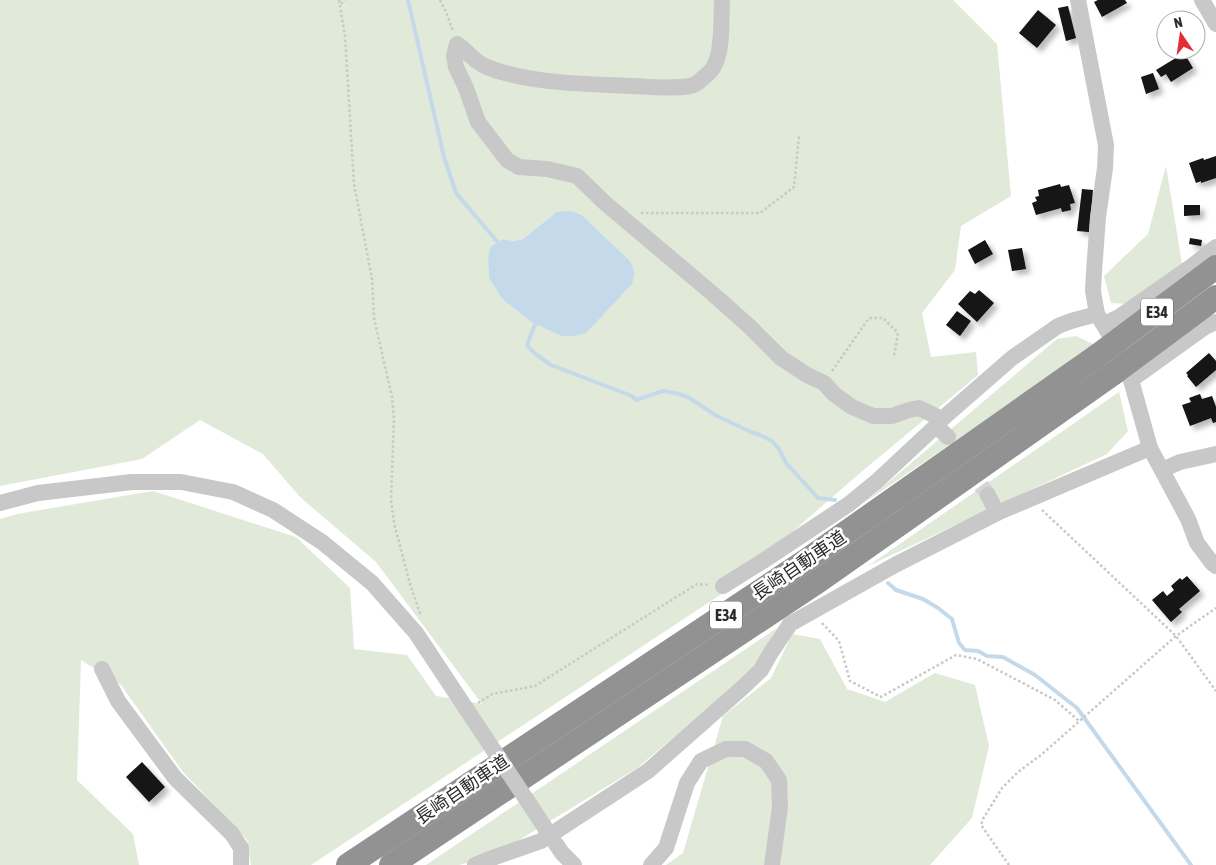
<svg xmlns="http://www.w3.org/2000/svg" width="1216" height="865" font-family="'Asap Condensed','Noto Sans JP',sans-serif">
  <style>
    .green { fill: #e1e9d8; fill-rule: evenodd }
    .water { fill: #c4daea }
    .lines { fill: none; stroke-linecap: round; stroke-linejoin: round }
    .stream { stroke: #c4daea; stroke-width: 4 }
    .building { fill: #121212; filter: url(#shadow) }
    .minor-tunnel { stroke: #d5d5d5; stroke-width: 16; stroke-dasharray: 16 8; stroke-linecap: butt }
    .path { stroke: #c8c8c8; stroke-width: 2.5; stroke-dasharray: 2.5 2.5; stroke-linecap: butt }
    .minor { stroke: #c8c8c8; stroke-width: 16 }
    .highway { stroke: #929292; stroke-width: 24 }
    .minor-bridge { stroke: #c8c8c8; stroke-width: 16 }
    .highway-bridge { stroke: #929292; stroke-width: 24 }
    .labels { text-anchor: middle; dominant-baseline: central; stroke-width: 5; stroke-linejoin: round; paint-order: stroke }
    .shield { fill: #fff; stroke: #6b6b6b; stroke-width: 1 }
    .shield-label { font-size: 16px; font-weight: bold; fill: #2b2b2b }
    .street-label { font-size: 18px; fill: #2b2b2b; stroke: #fff }
  </style>
  <defs>
    <filter id="shadow"><feDropShadow dx="4.5" dy="4.5" stdDeviation="2.5" flood-color="#0004"/></filter>
  </defs>
  <rect width="100%" height="100%" fill="#fff"/>
  <g class="green">
    <path d="M0,0H953L997,44L1011,196L961,226L955,270L922,313L931,357L976,352L978,375L860,473L720,595L311,865H251L247,840L183,772L121,685L81,660L77,780L133,834L139,865H0V519L17,514L153,491L296,537L350,588L354,649L407,655L436,696L482,704L376,562L300,497L263,454L200,420L142,459L0,486ZM554,214L583,216L628,259L536,323L531,322L502,299L489,278L488,263L491,246L503,239L514,241L523,239Z"/>
    <polygon points="1166,166 1182,264 1128,304 1111,303 1104,276 1148,234"/>
    <polygon points="1076,336 1095,345 864,503 1057,339"/>
    <polygon points="1119,392 1128,431 1107,454 868,566"/>
    <polygon points="777,628 750,674 637,768 491,857 459,865 426,865"/>
    <polygon points="792,634 820,639 847,689 885,702 935,673 975,685 989,746 972,818 930,865 666,865 683,853 723,716 771,678"/>
  </g>
  <path class="water" d="M566,211L575,212L583,216L628,259C635,268 635,272 632,284L586,333L574,336H562L531,322L502,299L494,286L489,278L488,263L489,252L491,246L503,239L514,241L523,239L554,214L557,212Z"/>
  <g class="lines">
    <g class="stream">
      <polyline points="408,0 444,157 456,193 500,245"/>
      <polyline points="538,319 533,329 527,345 534,353 551,365 632,396 636,400 663,391 675,393 688,397 715,415 751,432 760,435 772,441 779,449 786,463 818,498 835,500"/>
      <polyline points="888,583 896,590 923,599 938,608 952,619 959,643 965,650 978,651 987,656 1003,657 1035,675 1077,708 1191,865"/>
    </g>
  </g>
  <g class="building">
    <polygon points="1098,0 1125,0 1127,3 1102,17 1094,2"/>
    <polygon points="1068,6 1076,38 1066,41 1058,8"/>
    <polygon points="1038,10 1056,25 1037,48 1019,33"/>
    <polygon points="1184,53 1193,68 1171,82 1166,74 1161,77 1156,70"/>
    <polygon points="1153,73 1159,89 1146,94 1141,77"/>
    <polygon points="1216,156 1216,178 1201,183 1201,181 1196,183 1189,163 1203,158 1204,160"/>
    <polygon points="1060,184 1061,187 1069,185 1075,203 1070,204 1071,210 1062,212 1061,208 1036,215 1032,203 1037,201 1035,197 1039,196 1038,190"/>
    <polygon points="1082,189 1093,190 1089,232 1077,231"/>
    <polygon points="1184,205 1200,205 1200,215 1184,216"/>
    <polygon points="1190,238 1202,240 1201,246 1189,244"/>
    <polygon points="985,240 993,254 975,264 968,250"/>
    <polygon points="1022,248 1026,269 1012,271 1008,250"/>
    <polygon points="979,290 994,303 977,322 958,304 970,291 975,294"/>
    <polygon points="957,311 971,321 960,336 946,325"/>
    <polygon points="1209,353 1216,361 1216,370 1196,387 1187,376 1188,375 1186,373"/>
    <polygon points="1200,394 1202,399 1212,396 1216,407 1216,422 1213,423 1211,418 1190,426 1182,405 1191,402 1189,398"/>
    <polygon points="1187,576 1200,591 1179,609 1182,612 1171,622 1152,600 1163,591 1167,596 1174,590 1171,586 1180,578 1182,580"/>
    <polygon points="142,762 165,787 149,802 126,777"/>
  </g>
  <g class="lines">
    <polyline class="minor-tunnel" points="967,466 988,495"/>
    <g class="path">
      <polyline points="339,0 345,36 354,184 372,279 374,318 392,397 394,419 391,500 394,523 410,584 421,616"/>
      <polyline points="440,0 446,12 453,31"/>
      <polyline points="341,4 345,0"/>
      <polyline points="641,213 760,213 794,187 799,136"/>
      <polyline points="832,371 869,318 883,318 898,333 894,356"/>
      <polyline points="1042,510 1176,636 1216,691"/>
      <polyline points="822,623 839,641 850,681 881,697 956,655 977,659 1055,700 1079,721"/>
      <polyline points="478,703 492,694 535,686 697,584 710,585"/>
      <polyline points="1009,865 981,825 983,819 1002,788 1018,772 1041,755 1176,636 1216,608"/>
    </g>
    <g class="minor">
      <path d="M722,0C721,17 723,49 715,64C713,69 707,75 703,78C700,81 695,85 690,86C672,89 652,87 633,86C588,84 529,84 487,67C474,62 468,51 457,44L454,56L456,67L466,88L478,122L507,160L519,167L547,169L577,176L605,203L713,294L750,327L781,358L807,375L824,383L834,394L852,407L873,416H892L909,410L919,408L942,419"/>
      <polyline points="1078,0 1106,145 1105,168 1098,217 1094,272 1093,291 1097,314 1109,334 1131,380 1150,448 1188,519 1197,543 1212,563 1216,566"/>
      <polyline points="1202,0 1216,24"/>
      <polyline points="1104,324 1119,317 1192,266 1216,247"/>
      <polyline points="1131,380 1205,327 1216,322"/>
      <polyline points="936,426 948,437"/>
      <polyline points="1162,470 1180,462 1216,454"/>
      <polyline points="988,495 997,513"/>
      <polyline points="0,503 38,493 132,482 181,482 233,492 273,510 322,542 372,583 416,633 467,710"/>
      <polyline points="723,586 763,561 849,504 876,482 936,426 942,419 1012,358 1058,326 1071,321 1097,314"/>
      <polyline points="102,669 118,701 175,778 232,834 241,848 241,865"/>
      <polyline points="545,828 562,853 574,865"/>
      <polyline points="475,865 495,857 541,841 648,771 741,689 761,670 770,654 790,624 895,565 997,513 1150,448"/>
      <polyline points="651,865 666,848 687,783 701,761 726,749 745,749 766,761 779,780 780,807 772,865"/>
    </g>
    <g class="highway">
      <polyline points="348,865 807,560 1097,356"/>
      <polyline points="391,865 820,580 1114,373"/>
    </g>
    <polyline class="minor-bridge" points="467,710 544,826"/>
    <g class="highway-bridge">
      <polyline points="1097,356 1216,267"/>
      <polyline points="1114,373 1216,297"/>
    </g>
  </g>
  <g class="labels">
    <g class="shield">
      <rect x="1141" y="298.5" width="32" height="27" rx="4"/>
      <rect x="710" y="601.5" width="32" height="27" rx="4"/>
    </g>
    <g class="shield-label">
      <text x="1157" y="312">E34</text>
      <text x="726" y="615">E34</text>
    </g>
    <g class="street-label">
      <text transform="translate(799 565) rotate(-34)">長崎自動車道</text>
      <text transform="translate(462 789) rotate(-34)">長崎自動車道</text>
    </g>
  </g>
  <g transform="translate(1181 35) rotate(347)"><circle r="24" fill="#ffffff" stroke="#aaaaaa"/>
  <path d="M0-4L9 19L0 12L-9 19Z" fill="#e32d37"/>
  <text y="-8" font-size="14" font-weight="bold" text-anchor="middle" fill="#2b2b2b">N</text>
  </g>
</svg>
